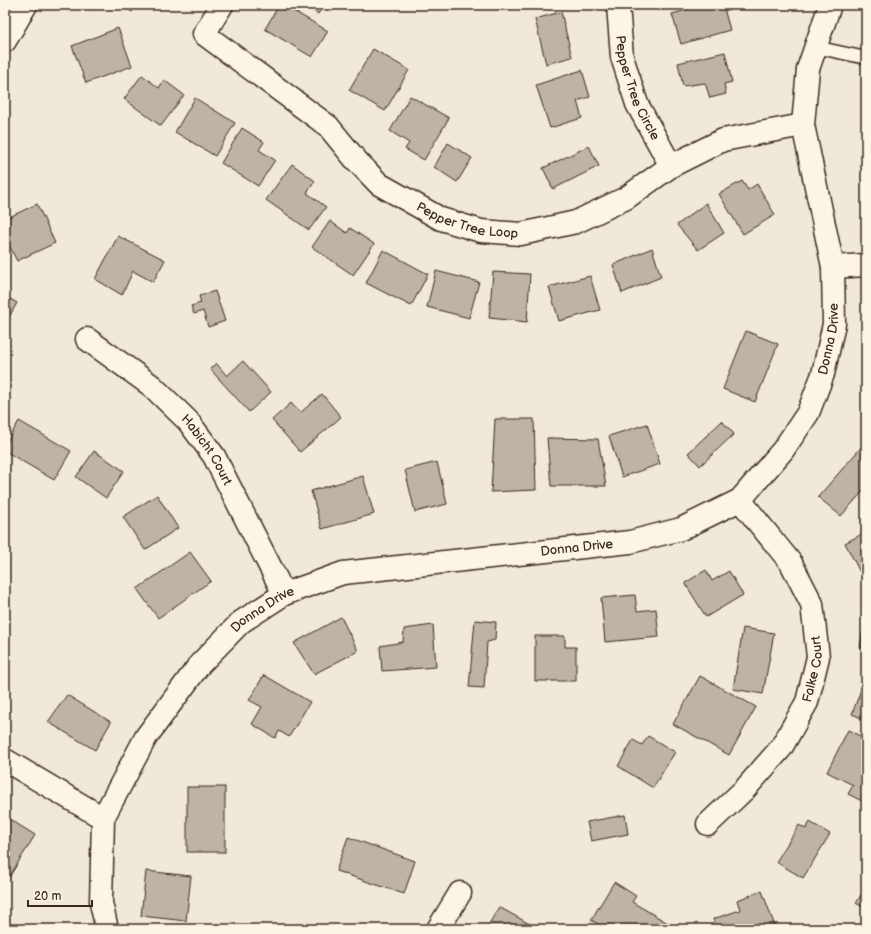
<svg xmlns="http://www.w3.org/2000/svg" width="871" height="934" font-family="'Balsamiq Sans',sans-serif">
  <style>
    .building { fill: #beb3a4; stroke: #3b2a1e }
    .lines { fill: none; stroke-linecap: round; stroke-linejoin: round }
    .lane-casing { stroke: #3b2a1e; stroke-width: 15 }
    .street-casing { stroke: #3b2a1e; stroke-width: 25 }
    .lane { stroke: #fcf5e5; stroke-width: 12 }
    .street { stroke: #fcf5e5; stroke-width: 22 }
    .labels { text-anchor: middle; dominant-baseline: central; stroke-width: 3; stroke-linejoin: round; paint-order: stroke }
    .street-label { font-size: 13px; fill: #3b2a1e; stroke: #fcf5e5 }
  </style>
  <rect width="100%" height="100%" fill="#f0e9d9"/>
  <filter id="ink" filterUnits="userSpaceOnUse"><feTurbulence type="fractalNoise" baseFrequency=".025" numOctaves="2"/><feDisplacementMap in="SourceGraphic" scale="8" xChannelSelector="R" yChannelSelector="G"/><feConvolveMatrix kernelMatrix="1 2 1 2 8 2 1 2 1" color-interpolation-filters="sRGB"/></filter>
  <g filter="url(#ink)">
    <g class="building">
      <polygon points="120,5 136,5 132,12"/>
      <polygon points="279,5 283,5 328,31 312,57 265,29"/>
      <polygon points="304,5 324,5 318,14"/>
      <polygon points="327,5 338,5 334,10"/>
      <polygon points="704,5 723,5 730,30 681,44 672,14"/>
      <polygon points="561,12 572,57 546,64 535,19"/>
      <polygon points="118,28 132,66 86,83 72,46"/>
      <polygon points="373,49 409,70 385,111 349,90"/>
      <polygon points="725,52 732,82 724,84 726,94 710,98 705,83 683,86 678,63"/>
      <polygon points="582,70 590,97 577,101 582,118 550,128 536,85"/>
      <polygon points="142,75 159,88 164,80 184,95 161,126 124,99"/>
      <polygon points="410,96 449,118 424,160 405,149 409,143 390,131"/>
      <polygon points="195,98 235,123 215,156 175,132"/>
      <polygon points="242,128 264,142 259,150 275,160 258,186 221,163"/>
      <polygon points="448,143 472,158 457,182 434,167"/>
      <polygon points="589,146 599,166 553,189 543,168"/>
      <polygon points="292,164 315,181 307,193 326,207 309,230 266,200"/>
      <polygon points="742,181 748,190 757,184 775,215 743,234 719,194"/>
      <polygon points="706,203 724,233 698,250 677,225"/>
      <polygon points="37,204 55,243 17,261 5,237 5,219"/>
      <polygon points="330,221 347,233 350,228 374,244 353,275 312,247"/>
      <polygon points="118,236 165,260 153,282 133,271 122,295 95,279"/>
      <polygon points="652,248 661,277 622,293 613,265"/>
      <polygon points="383,250 428,274 411,306 366,283"/>
      <polygon points="436,271 479,282 469,318 427,307"/>
      <polygon points="493,272 530,274 527,322 489,318"/>
      <polygon points="590,276 600,310 559,321 549,287"/>
      <polygon points="215,291 225,321 208,327 203,311 194,314 191,306 201,303 199,296"/>
      <polygon points="5,296 17,303 5,324"/>
      <polygon points="746,331 778,344 755,402 723,389"/>
      <polygon points="243,361 271,392 249,412 210,369 216,363 227,376"/>
      <polygon points="322,394 341,417 300,452 272,420 291,403 300,413"/>
      <polygon points="495,419 534,419 536,490 491,492"/>
      <polygon points="19,421 71,451 54,480 5,451 5,445"/>
      <polygon points="722,421 734,434 700,466 688,453"/>
      <polygon points="647,424 660,464 622,477 609,436"/>
      <polygon points="547,438 598,439 606,486 551,486"/>
      <polygon points="864,444 866,446 866,490 865,489 841,516 818,497"/>
      <polygon points="94,451 124,471 106,498 76,477"/>
      <polygon points="437,462 447,504 415,512 405,470"/>
      <polygon points="363,476 374,514 322,529 311,491"/>
      <polygon points="157,495 178,528 145,550 123,517"/>
      <polygon points="866,532 866,584 845,543"/>
      <polygon points="190,552 211,581 158,618 137,589"/>
      <polygon points="706,570 712,581 729,571 743,595 706,617 685,583"/>
      <polygon points="635,595 637,611 656,609 659,637 605,642 601,598"/>
      <polygon points="866,613 866,648 860,647"/>
      <polygon points="341,617 358,651 314,674 294,643"/>
      <polygon points="475,620 496,622 495,640 487,642 484,688 469,687"/>
      <polygon points="433,625 436,667 382,671 380,646 403,642 404,629"/>
      <polygon points="743,628 774,633 763,694 733,689"/>
      <polygon points="535,636 565,636 565,647 576,647 576,681 535,681"/>
      <polygon points="264,675 310,702 289,737 279,731 275,738 252,724 262,707 249,700"/>
      <polygon points="700,676 756,707 729,755 673,724"/>
      <polygon points="866,676 866,720 852,714"/>
      <polygon points="67,695 111,722 95,750 48,722"/>
      <polygon points="848,730 866,739 866,803 848,794 853,785 827,772"/>
      <polygon points="648,736 675,752 653,788 618,766 633,740 642,745"/>
      <rect x="187" y="787" width="38" height="65"/>
      <polygon points="625,815 628,834 591,841 587,822"/>
      <polygon points="6,817 35,835 5,884 5,819"/>
      <polygon points="810,822 830,834 803,878 776,862 799,825 806,829"/>
      <polygon points="348,837 415,861 404,894 336,871"/>
      <polygon points="146,871 191,876 186,921 141,916"/>
      <polygon points="614,882 636,896 632,902 678,929 607,929 591,920"/>
      <polygon points="866,887 866,909 856,903"/>
      <polygon points="762,891 776,929 716,929 713,919 740,910 737,900"/>
      <polygon points="499,907 535,927 534,929 486,929"/>
    </g>
    <g class="lines">
      <g class="lane-casing">
        <polyline id="lane" points="815,47 866,58"/>
      </g>
      <g class="street-casing">
        <g id="street">
          <path id="s1" d="M222,5L204,34L328,126L355,159L379,184L441,219L481,231L521,234L576,222L626,198L671,166L723,140L803,125"/>
          <path id="s2" d="M618,5L622,57L637,104L671,166"/>
          <polyline points="5,41 26,5"/>
          <polyline points="833,267 866,265"/>
          <path id="s3" d="M87,339L152,386L188,421L214,456L284,594"/>
          <polyline points="5,760 103,818"/>
          <path id="s4" d="M708,824L745,789L781,748L807,702L818,657L812,604L791,563L740,500"/>
          <path id="s5" d="M107,929L101,903L103,818L146,737L200,664L241,622L284,594L343,573L630,542L681,529L740,500L783,450L808,413L823,374L834,324L833,267L803,125L808,69L830,5"/>
          <polyline points="438,929 460,893"/>
        </g>
      </g>
      <use href="#lane" class="lane"/>
      <use href="#street" class="street"/>
    </g>
  </g>
  <g class="labels">
    <g class="street-label">
      <text stroke="none"><textPath href="#s2" startOffset="86">Pepper Tree Circle</textPath></text>
      <text stroke="none"><textPath href="#s1" startOffset="363">Pepper Tree Loop</textPath></text>
      <text stroke="none"><textPath href="#s5" startOffset="1062">Donna Drive</textPath></text>
      <text stroke="none"><textPath href="#s3" startOffset="165">Habicht Court</textPath></text>
      <text stroke="none"><textPath href="#s5" startOffset="702">Donna Drive</textPath></text>
      <text stroke="none"><textPath href="#s5" startOffset="378">Donna Drive</textPath></text>
      <text stroke="none"><textPath href="#s4" startOffset="192">Falke Court</textPath></text>
    </g>
  </g>
  <rect width="871" height="934" fill="none" stroke="#fcf5e5" stroke-width="20"/>
  <rect x="10" y="10" width="851" height="914" fill="none" stroke="#3b2a1e" stroke-width="1.5" filter="url(#ink)"/>
  <path d="M28 900v6h64v-6" fill="none" stroke="#3b2a1e" stroke-width="2"/>
  <text x="34" y="900" font-size="12" fill="#3b2a1e" stroke="#fcf5e5" stroke-width="3" paint-order="stroke">20 m</text>
</svg>
